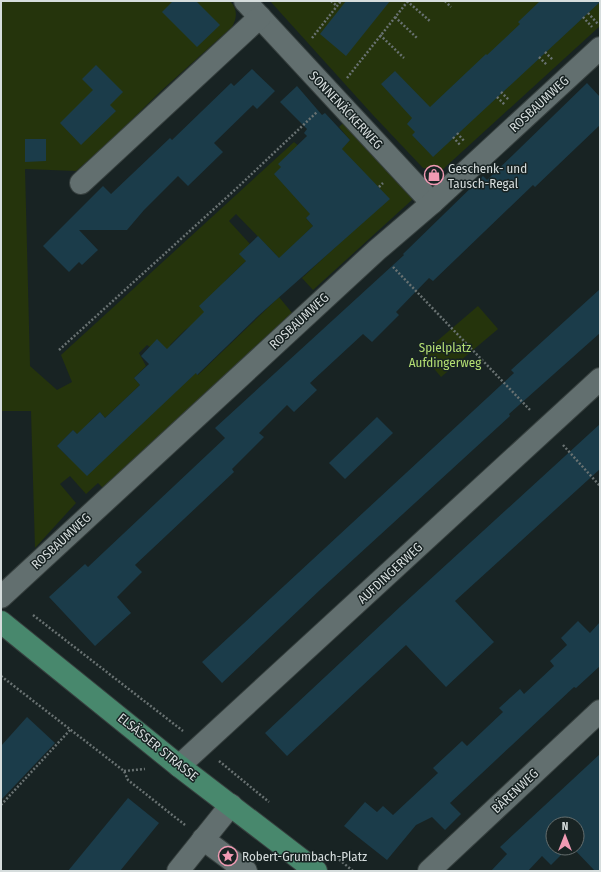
<svg xmlns="http://www.w3.org/2000/svg" width="601" height="872" font-family="'Fira Sans Condensed',sans-serif">
  <style>
    .green { fill: #25340c; fill-rule: evenodd }
    .building { fill: #1b3c4a }
    .lines { fill: none; stroke-linecap: round; stroke-linejoin: round }
    .minor-casing { stroke: #363f3e; stroke-width: 24 }
    .major-casing { stroke: #363f3e; stroke-width: 24 }
    .path { stroke: #697272; stroke-width: 2.5; stroke-dasharray: 2 2; stroke-linecap: butt }
    .minor { stroke: #626f6f; stroke-width: 22 }
    .major { stroke: #48886d; stroke-width: 22 }
    .labels { text-anchor: middle; dominant-baseline: central; stroke-width: 3; stroke-linejoin: round; paint-order: stroke }
    .street-label { font-size: 13px; fill: #d6dddd; stroke: #182323 }
    .poi-label { font-size: 13px; fill: #d6dddd; stroke: #182323; text-anchor: start }
    .park-label { font-size: 13px; fill: #b3de72; stroke: #182323 }
  </style>
  <rect width="100%" height="100%" fill="#182323"/>
  <g class="green">
    <path d="M1,1H230C238,9 237,18 232,27L162,90L105,146L76,171L25,169L30,366L57,390L72,382L61,355L294,142L300,147L341,149L350,140L339,127L344,122L413,199L313,290L302,278L345,238L328,198L306,218L313,226L280,259L236,214L229,221L250,244L246,261L225,281L238,295L185,330L170,345L178,354L176,358L198,375L279,297L293,314L104,489L98,483L86,494L70,476L60,484L76,503L35,548L31,411H1ZM147,345L150,347L153,413L72,453L68,457L57,446L73,430L83,440L90,421L100,412L105,418L140,385L134,378L146,366L139,353Z"/>
    <polygon points="270,1 600,1 600,26 441,171 423,168 372,114"/>
    <polygon points="478,306 498,329 441,377 422,354"/>
  </g>
  <g class="building">
    <polygon points="173,1 196,1 220,25 197,47 162,12"/>
    <polygon points="346,1 390,1 346,56 320,34"/>
    <polygon points="540,1 600,2 433,157 412,135 415,132 407,124 412,118 381,84 395,71 430,107 486,54 487,55 520,24 518,22"/>
    <polygon points="96,65 123,92 110,105 116,111 81,145 60,123 93,90 82,79"/>
    <polygon points="252,69 275,91 257,109 253,105 214,143 223,152 188,186 178,176 144,210 127,230 79,230 98,250 82,265 79,262 69,272 43,246 103,186 111,194 170,138 172,140 231,83 234,86"/>
    <polygon points="587,83 600,97 600,125 535,187 533,185 433,281 429,278 396,312 399,315 372,342 363,334 310,383 317,390 294,412 287,405 259,433 264,437 232,469 234,472 135,565 142,572 117,597 131,613 95,646 49,597 85,564 88,567 225,438 215,428 404,255 403,254 483,176 487,180"/>
    <polygon points="297,86 322,115 325,113 350,140 342,149 390,199 258,316 197,375 196,373 87,476 57,446 73,430 77,434 100,412 105,418 140,385 134,378 149,364 141,356 157,339 167,349 204,312 199,306 246,261 239,254 258,236 279,258 313,226 306,218 310,214 274,174 281,167 278,164 307,136 304,133 307,129 280,102"/>
    <polygon points="25,139 46,139 46,161 25,162"/>
    <polygon points="600,289 600,333 509,414 510,416 321,589 222,683 202,662 514,373 511,370"/>
    <polygon points="377,417 393,433 345,479 329,463"/>
    <polygon points="600,424 600,469 455,601 494,642 446,687 406,645 287,756 265,733 401,606"/>
    <polygon points="578,621 590,633 600,622 600,666 576,688 574,687 450,803 461,814 445,830 432,817 416,825 387,860 344,826 365,802 377,812 383,806 393,815 438,773 433,768 462,741 467,746 503,712 499,708 520,689 524,694 554,666 550,661 567,645 561,638"/>
    <polygon points="27,717 55,743 1,800 1,746"/>
    <polygon points="600,754 600,871 595,871 573,848 577,848 577,824 553,824 553,848 568,848 551,865 542,856 528,871 491,871 507,854 500,847"/>
    <polygon points="128,798 159,823 120,871 68,871"/>
  </g>
  <g class="lines">
    <g class="minor-casing">
      <g id="minor">
        <polyline points="245,1 432,203"/>
        <polyline points="81,183 260,17"/>
        <polyline points="1,597 377,250 432,203 600,48"/>
        <polyline points="179,766 600,379"/>
        <polyline points="203,839 246,871"/>
        <polyline points="178,871 231,805"/>
        <polyline points="429,871 600,711"/>
      </g>
    </g>
    <g class="major-casing">
      <polyline id="major" points="1,622 179,766 316,871"/>
    </g>
    <g class="path">
      <polyline points="331,1 337,6"/>
      <polyline points="407,1 431,22"/>
      <polyline points="445,1 451,7"/>
      <polyline points="588,13 598,24"/>
      <polyline points="395,17 417,38"/>
      <polyline points="583,17 592,27"/>
      <polyline points="380,35 404,58"/>
      <polyline points="312,38 341,1"/>
      <polyline points="545,52 553,60"/>
      <polyline points="539,57 547,65"/>
      <polyline points="347,78 408,1"/>
      <polyline points="501,92 509,100"/>
      <polyline points="497,97 505,105"/>
      <polyline points="457,133 465,142"/>
      <polyline points="453,137 461,146"/>
      <polyline points="379,187 383,183"/>
      <polyline points="393,267 531,411"/>
      <polyline points="59,350 238,187 317,112"/>
      <polyline points="563,445 600,486"/>
      <polyline points="33,615 183,731"/>
      <polyline points="1,676 124,771 128,780 185,825"/>
      <polyline points="219,761 269,802"/>
      <polyline points="124,771 145,769"/>
      <polyline points="1,805 70,730"/>
      <polyline points="336,857 353,871"/>
    </g>
    <use href="#minor" class="minor"/>
    <use href="#major" class="major"/>
  </g>
  <defs>
    <g id="shop-ring" transform="scale(1)"><circle r="9.5" fill="#182323" stroke="#f19ab3" stroke-width="1.5"/><path d="M-5-2.5h2.3a2.7 3.5 0 0 1 5.4 0H5L5.5 6h-11ZM-1.5-2.5h3a1.5 2.3 0 0 0-3 0Z" fill="#f19ab3"/></g>
    <g id="sight-ring" transform="scale(1)"><circle r="9.5" fill="#182323" stroke="#f19ab3" stroke-width="1.5"/><path d="M0-6L1.8-2.2L6-1.7L2.9 1.2L3.7 5.4L0 3.3L-3.7 5.4L-2.9 1.2L-6-1.7L-1.8-2.2Z" fill="#f19ab3"/></g>
  </defs>
  <g fill-rule="evenodd">
    <use href="#shop-ring" x="434" y="175"/>
    <use href="#sight-ring" x="228" y="856"/>
  </g>
  <g class="labels">
    <g class="street-label">
      <text transform="translate(539 104) rotate(-43)">ROSBAUMWEG</text>
      <text transform="translate(346 110) rotate(47)">SONNENÄCKERWEG</text>
      <text transform="translate(299 321) rotate(-43)">ROSBAUMWEG</text>
      <text transform="translate(61 541) rotate(-43)">ROSBAUMWEG</text>
      <text transform="translate(390 573) rotate(-43)">AUFDINGERWEG</text>
      <text transform="translate(158 747) rotate(39)">ELSÄSSER STRASSE</text>
      <text transform="translate(515 791) rotate(-43)">BÄRENWEG</text>
    </g>
    <g class="poi-label">
      <text x="448" y="168">Geschenk- und<tspan x="448" dy="15">Tausch-Regal</tspan></text>
      <text x="242" y="856">Robert-Grumbach-Platz</text>
    </g>
    <g class="park-label">
      <text x="445" y="347">Spielplatz<tspan x="445" dy="15">Aufdingerweg</tspan></text>
    </g>
  </g>
  <rect width="601" height="872" fill="none" stroke="#d6dddd" stroke-width="4"/>
  <g transform="translate(565 836)"><circle r="19" fill="#182323" stroke="#646d6d"/>
  <path d="M0-3L7 15L0 10L-7 15Z" fill="#f19ab3"/>
  <text y="-6" font-size="11" font-weight="bold" text-anchor="middle" fill="#d6dddd">N</text>
  </g>
</svg>
